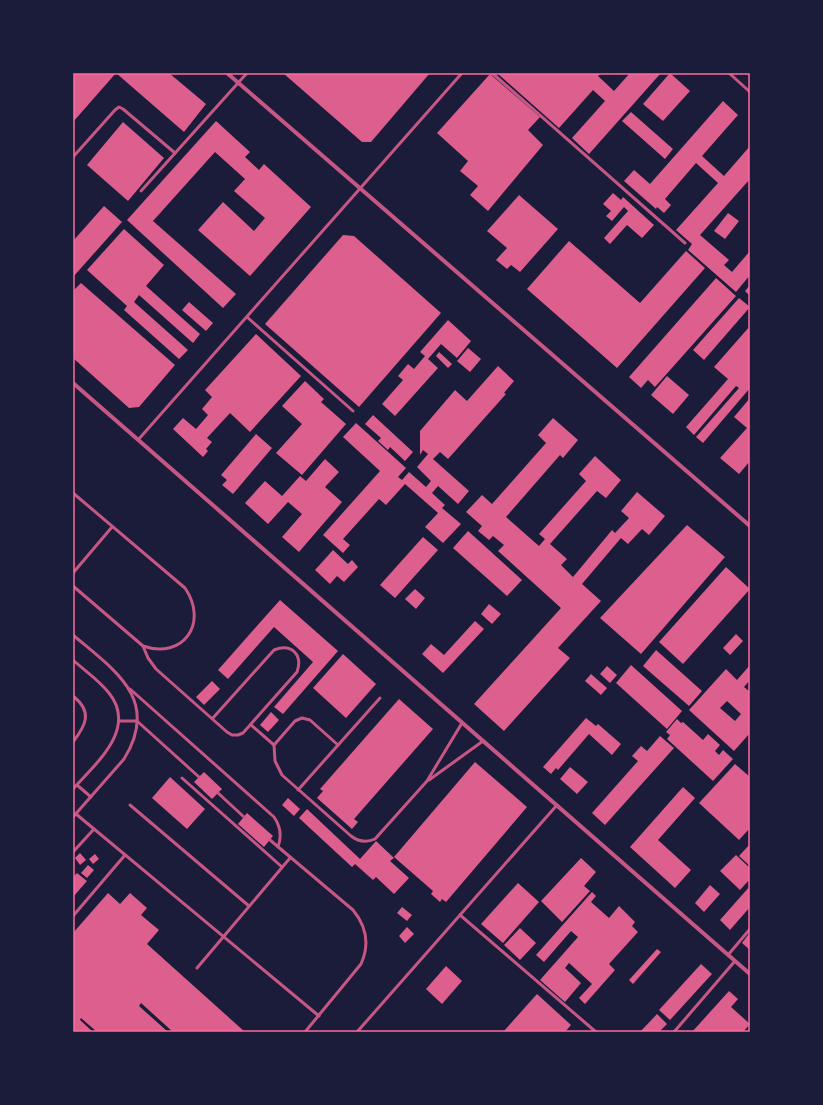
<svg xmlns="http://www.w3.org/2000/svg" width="823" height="1105" font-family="'Public Sans',sans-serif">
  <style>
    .building { fill: #dd5f8e; fill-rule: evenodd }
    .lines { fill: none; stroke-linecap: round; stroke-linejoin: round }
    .service { stroke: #c65784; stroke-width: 3 }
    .minor { stroke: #c65784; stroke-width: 4 }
    .neatline { fill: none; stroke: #ff6b9d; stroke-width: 1.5 }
  </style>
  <rect width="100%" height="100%" fill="#1b1b3a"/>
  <g class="building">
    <polygon points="73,73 169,73 206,104 184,132 116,73 73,122"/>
    <polygon points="283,73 430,73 371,142 362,142"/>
    <polygon points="497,73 602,73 598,76 614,91 630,73 661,73 589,154 572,138 605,101 593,90 559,128"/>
    <polygon points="670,73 690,91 663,121 643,104"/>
    <polygon points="490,74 540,117 528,130 543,145 488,211 470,195 478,186 460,171 468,161 437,133"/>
    <polygon points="723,101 738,115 702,156 724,176 750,146 750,179 700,235 729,260 724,265 732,272 750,251 750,275 736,292 688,250 692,244 676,230 718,183 696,163 665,199 671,205 664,213 657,207 656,209 624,181 634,170 650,184"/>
    <polygon points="631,112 673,149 665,159 622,121"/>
    <polygon points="216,121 250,152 245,157 259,170 264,164 311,207 250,276 198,230 223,202 254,231 265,218 234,191 245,179 215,152 153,221 236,294 223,308 127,220"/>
    <polygon points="123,122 164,158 128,201 87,165"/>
    <polygon points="613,193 621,200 623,197 654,225 642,238 627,225 610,244 604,238 628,211 624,207 612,221 606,216 611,211 603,204"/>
    <polygon points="519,195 558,229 520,272 511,265 507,269 496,260 507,248 487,231"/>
    <polygon points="104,206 122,222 73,277 73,241"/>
    <polygon points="728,213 739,221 725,239 714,231"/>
    <polygon points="124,229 164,265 146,286 200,334 193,343 139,295 134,302 188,350 179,359 124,310 127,306 87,270"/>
    <polygon points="343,235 354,236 441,313 359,407 265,324"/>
    <polygon points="569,241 640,303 686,251 705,268 617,368 527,289"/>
    <polygon points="716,278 736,296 655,387 648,380 641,388 629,377"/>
    <polygon points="81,283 175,365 139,407 129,408 73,358 73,291"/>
    <polygon points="750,285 750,296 745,291"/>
    <polygon points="739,298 750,307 704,360 693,350"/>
    <polygon points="189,302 213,323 206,331 182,310"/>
    <polygon points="448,320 471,341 457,358 441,344 428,359 438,368 395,416 382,404 403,380 398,376 408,364 414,369 425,356 420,352"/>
    <polygon points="750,326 750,354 749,355 750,356 750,388 703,443 696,437 739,388 736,386 694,435 686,427 728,379 714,367"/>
    <polygon points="256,334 301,376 250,432 230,413 207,438 212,442 206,449 208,451 203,457 173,429 183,418 196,429 208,415 202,409 212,397 205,390"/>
    <polygon points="468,348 481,359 470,372 457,361"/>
    <polygon points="439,352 452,364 448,368 436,356"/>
    <polygon points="498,366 514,381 504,393 506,394 448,459 440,452 433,459 469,491 458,504 438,486 432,493 445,505 442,508 461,524 443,543 425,527 438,513 405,484 386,505 379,499 343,539 350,545 343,553 323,535 380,471 343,437 356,423 406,468 398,477 402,480 409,472 426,487 431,481 417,467 428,454 423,450 420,455 420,431 455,390 467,401"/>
    <polygon points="667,376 689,395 673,414 651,395"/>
    <polygon points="305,381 324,399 321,402 346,424 302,475 276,453 302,424 282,406"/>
    <polygon points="750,398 750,461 739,474 720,458 747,428 734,417"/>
    <polygon points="373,415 413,452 405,461 390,447 388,450 378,441 381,438 365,424"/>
    <polygon points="553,418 578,440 563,458 560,455 506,517 539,546 545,539 539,534 586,481 579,474 595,456 621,480 606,498 597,491 550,544 567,559 561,565 573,577 612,530 615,533 629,518 621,511 637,492 665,516 649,535 642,529 628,544 621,538 582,584 601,601 558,648 570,658 504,731 474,704 561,608 498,551 504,545 493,536 489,540 478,531 482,526 466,512 482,495 492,504 546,443 538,435"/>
    <polygon points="256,434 272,448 233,494 222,485 227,480 221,475"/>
    <polygon points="325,459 339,472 325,487 342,502 299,552 282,537 302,514 288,502 268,524 245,503 265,481 282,496 300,476 306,481"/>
    <polygon points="687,525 725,557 641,654 600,618"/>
    <polygon points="468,531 522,580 507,596 453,548"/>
    <polygon points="423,537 438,550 395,598 380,585"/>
    <polygon points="333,550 348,564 352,560 358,567 344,582 337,576 330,584 315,570"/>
    <polygon points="726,567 750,589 683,664 659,642"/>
    <polygon points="415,589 425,598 416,609 405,599"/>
    <polygon points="280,600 338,651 283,714 274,707 313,662 274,627 228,679 218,670"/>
    <polygon points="489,604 501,614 492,624 481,614"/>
    <polygon points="475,621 484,629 443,673 422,654 431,644 444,655"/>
    <polygon points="736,634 743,641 730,655 723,648"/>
    <polygon points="656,650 702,691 689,706 643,666"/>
    <polygon points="343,654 376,684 346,718 313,688"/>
    <polygon points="631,665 682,711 667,729 616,683"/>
    <path d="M750,665V680L744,687L750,692V733L734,751L689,710L726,669L737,680ZM727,701L741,714L735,721L720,708Z"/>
    <polygon points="607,666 617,675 610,683 600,674"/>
    <polygon points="591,674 607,688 601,695 585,681"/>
    <polygon points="212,681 220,689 204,705 196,697"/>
    <polygon points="399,699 433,729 354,819 358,822 352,829 317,798 323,791 320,789"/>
    <polygon points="271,712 279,720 268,732 260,725"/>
    <polygon points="586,718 596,726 598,724 621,744 612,755 589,734 558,770 556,768 551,774 543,767"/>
    <polygon points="677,719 681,723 683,722 703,740 708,734 720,745 715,751 719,755 723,750 733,759 713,781 667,739 670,735 666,732"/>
    <polygon points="660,736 674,748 605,825 592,813 638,761 632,756 641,746 647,751"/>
    <polygon points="475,762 527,807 446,902 442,899 440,902 431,894 433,891 394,857"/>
    <polygon points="735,764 750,777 750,828 739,840 699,803"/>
    <polygon points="570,767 588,782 577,794 560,779"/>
    <polygon points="204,772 222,789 212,799 194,782"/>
    <polygon points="170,777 205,809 187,829 152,798"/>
    <polygon points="683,787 695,798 658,840 691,870 675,888 630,847"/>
    <polygon points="288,798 300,809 294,816 282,805"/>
    <polygon points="307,809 360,859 376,841 394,858 390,861 409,878 394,894 376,877 373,880 355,864 352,867 299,818"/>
    <polygon points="247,813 273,836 264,847 238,824"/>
    <polygon points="750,844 750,866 739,856"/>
    <polygon points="80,853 86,860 80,865 75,858"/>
    <polygon points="95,854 99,859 93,864 89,859"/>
    <polygon points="736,855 750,868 750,879 740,890 720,871"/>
    <polygon points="581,858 596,872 584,886 590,891 562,922 541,901"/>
    <polygon points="88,865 94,870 87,878 81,873"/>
    <polygon points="77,873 87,881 73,897 73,877"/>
    <polygon points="518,883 539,902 503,943 481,924"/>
    <polygon points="710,885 720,894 704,912 695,903"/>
    <polygon points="750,886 750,907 730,930 720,920"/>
    <polygon points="592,892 596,896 591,902 609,918 619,906 635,922 632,926 638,932 609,964 615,970 585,1004 579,998 592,984 569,963 565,968 581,983 565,1002 540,980 578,937 571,931 544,962 536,955"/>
    <polygon points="108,893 120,904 130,893 147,908 141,915 159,930 147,944 245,1032 173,1032 141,1003 139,1006 168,1032 97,1032 81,1018 80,1020 93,1032 73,1032 73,933"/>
    <polygon points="402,907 412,915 407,921 397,913"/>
    <polygon points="407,927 414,934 405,943 399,936"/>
    <polygon points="520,928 536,943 520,960 504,945"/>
    <polygon points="748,935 750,936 750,950 742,943"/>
    <polygon points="657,949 661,952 633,984 629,980"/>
    <polygon points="701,964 712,974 670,1020 659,1010"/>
    <polygon points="446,966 462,981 442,1004 426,989"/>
    <polygon points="729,991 738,999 731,1007 750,1024 743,1032 692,1032"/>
    <polygon points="537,994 571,1025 565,1032 503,1032"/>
    <polygon points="657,1014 667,1024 659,1032 640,1032"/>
  </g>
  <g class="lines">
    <g class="service">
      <polyline points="492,73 685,243"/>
      <polyline points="729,73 750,92"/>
      <polyline points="73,157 115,110 119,107 123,109 175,153"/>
      <polyline points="141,191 247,73"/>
      <polyline points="247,317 353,411"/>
      <polyline points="138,440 462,73"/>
      <path d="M73,493L185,588C209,623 183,660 143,646L73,586"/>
      <polyline points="73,573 112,527"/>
      <path d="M73,635C114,670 161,699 124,759L73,817"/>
      <path d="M143,646L148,658L156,669L227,732L232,735H238L243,733L297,672C303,655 292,643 274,650L212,719"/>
      <path d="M73,660C85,671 99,680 109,693C138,729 95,764 73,789"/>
      <path d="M130,689L274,817C281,827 282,836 278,847"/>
      <path d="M73,696C93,712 86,725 73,742"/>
      <polyline points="119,721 137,721 199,777"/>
      <polyline points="251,725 274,745"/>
      <path d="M338,745L310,720L302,718L295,721L274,745L275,761L282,775L351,836C359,842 366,843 375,839L427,781L462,723"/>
      <polyline points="182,778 282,867"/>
      <polyline points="429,780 483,741"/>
      <polyline points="77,785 91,797"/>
      <polyline points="298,790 380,698"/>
      <polyline points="218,793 244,817"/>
      <polyline points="130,805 249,906"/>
      <polyline points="76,814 319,1016"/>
      <path d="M270,840L353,910C367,927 370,944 361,964L305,1032"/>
      <polyline points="73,852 94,829"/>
      <polyline points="460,915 596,1032"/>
      <polyline points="73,916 125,855"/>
      <polyline points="728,955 750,929"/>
      <polyline points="197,968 290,858"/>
      <polyline points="357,1032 557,805"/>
      <polyline points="674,1032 735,961"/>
    </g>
    <g class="minor">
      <polyline points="227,73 750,526"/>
      <polyline points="73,383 750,974"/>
    </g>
  </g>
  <rect width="823" height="1105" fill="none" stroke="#1b1b3a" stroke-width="148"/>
  <rect x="74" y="74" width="675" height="957" class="neatline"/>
</svg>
